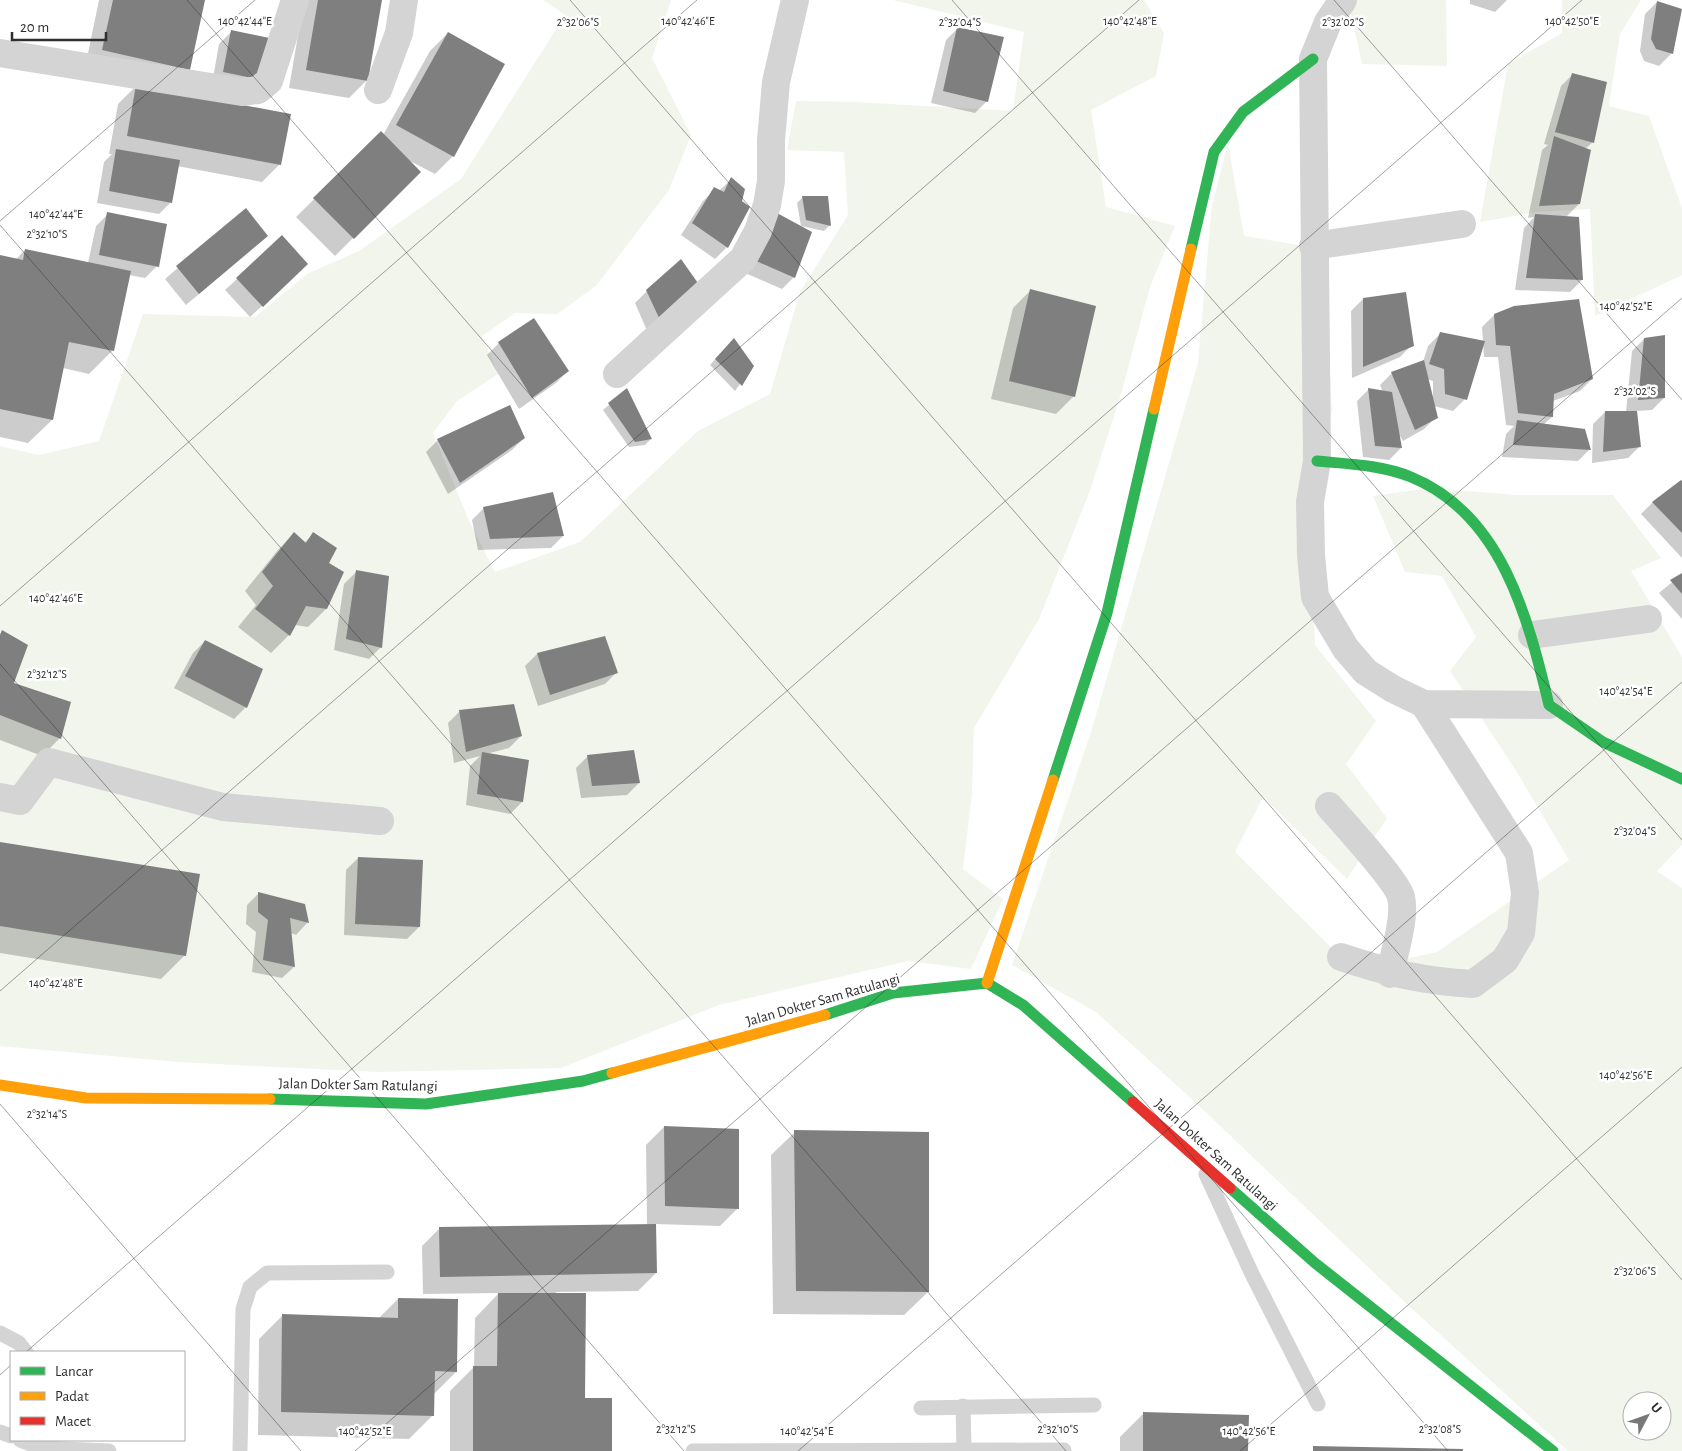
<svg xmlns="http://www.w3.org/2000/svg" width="1682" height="1451" font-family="'Alegreya Sans',sans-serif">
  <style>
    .green { fill: #f2f5ec; fill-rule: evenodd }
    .shadow { fill: #0003; fill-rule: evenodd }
    .building { fill: #7f7f7f }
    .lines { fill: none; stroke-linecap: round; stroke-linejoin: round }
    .lane { stroke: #d4d4d4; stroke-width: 15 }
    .street { stroke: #d4d4d4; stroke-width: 28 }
    .fast { stroke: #30b455; stroke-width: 11 }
    .slow { stroke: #ff9f0a; stroke-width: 11 }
    .jam { stroke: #e5322d; stroke-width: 11 }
    .ticks { fill: none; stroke: #2f2f2f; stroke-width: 1; stroke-opacity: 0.45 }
    .labels { text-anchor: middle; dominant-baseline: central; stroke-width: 5; stroke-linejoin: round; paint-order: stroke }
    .street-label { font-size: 15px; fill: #2f2f2f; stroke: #fff }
    .ticks-label { font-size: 12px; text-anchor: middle; fill: #2f2f2f; stroke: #fff; stroke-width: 5; stroke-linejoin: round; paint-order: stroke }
  </style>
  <rect width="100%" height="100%" fill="#fff"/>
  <g class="green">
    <polygon points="543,0 671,0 652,58 691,135 669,190 596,286 557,314 515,313 482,336 498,374 457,401 433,433 469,521 495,572 580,542 698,431 770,394 800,292 848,215 844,152 787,150 796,101 855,102 1013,111 1024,32 893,0 1144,0 1164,33 1156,76 1091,110 1106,207 1175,226 1150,287 1121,394 1091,488 1039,619 974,728 972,793 963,869 1003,899 971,969 908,961 719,1005 561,1068 377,1072 178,1062 0,1046 0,446 39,455 99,441 143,314 255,317 307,274 359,251 461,179 565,15"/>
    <polygon points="1348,0 1446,0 1447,66 1362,64"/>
    <polygon points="1562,0 1641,0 1620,34 1609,106 1649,116 1682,208 1682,275 1595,316 1590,209 1537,212 1480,222 1508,64 1562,33"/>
    <path d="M1228,143L1244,236L1323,249L1332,411L1309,509L1315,645L1376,721L1346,764L1387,818L1347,879L1263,797L1235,852L1354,970L1437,952L1569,860L1515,769L1450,671L1476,637L1442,576L1405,572L1373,496L1430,488L1517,495H1613L1661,558L1631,571L1682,657V845L1657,871L1682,888V1451H1568L1410,1307L1195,1102L1096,1012L1012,965L1092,729L1198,363L1212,205ZM1632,1401H1662V1431H1632Z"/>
  </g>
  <g class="shadow">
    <polygon points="99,0 204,0 189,69 85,68"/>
    <polygon points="304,0 380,0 367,80 349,98 289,88"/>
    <polygon points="1470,0 1507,0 1495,12 1470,4"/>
    <polygon points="1657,2 1680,10 1671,54 1659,66 1644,61 1640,51 1645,14"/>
    <polygon points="958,28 987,101 975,113 931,103 946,40"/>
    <polygon points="231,32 273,40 254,92 212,84 219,44"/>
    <polygon points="448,33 504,64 453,156 435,174 408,160 419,172 335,256 296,217 381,133 383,135 430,51"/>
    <polygon points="1573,74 1593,142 1585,149 1579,204 1566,217 1582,280 1570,292 1515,290 1524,228 1534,217 1528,218 1542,150 1548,145 1544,144 1561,86"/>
    <polygon points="136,86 280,164 262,182 177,166 171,202 159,214 97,203 104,162 112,154 109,154 118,104"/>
    <polygon points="731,179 727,247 715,259 681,235 703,201 715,189 719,191"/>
    <polygon points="803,197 830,225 824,231 801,226 797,203"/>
    <polygon points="245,210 267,236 186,305 165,279"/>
    <polygon points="108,214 157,266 145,278 129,275 113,350 89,374 63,368 52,420 28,443 0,437 0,256 16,259 25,250 88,263 96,226"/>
    <polygon points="765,226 794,277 782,289 743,272"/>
    <polygon points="295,276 250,317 225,290 237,279"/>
    <polygon points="699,286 648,333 635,303 647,291"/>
    <polygon points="1031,290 1074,396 1056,414 991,399 1013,308"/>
    <polygon points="1363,299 1412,345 1400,357 1352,378 1351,311"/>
    <path d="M1494,315L1592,379L1580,391L1553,401L1552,417L1543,425L1590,449L1578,461L1502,457L1506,434L1514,426L1506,425L1498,357H1484L1483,343L1465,399L1453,411L1434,406L1436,417L1424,429L1403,441L1399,434L1401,448L1389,460L1363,457L1357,401L1369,389L1383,392L1380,385L1392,373L1423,362L1428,346L1440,334L1483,342L1482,327ZM1427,379L1433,381V399Z"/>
    <polygon points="734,339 753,366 735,391 710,365"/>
    <polygon points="1644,339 1664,398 1652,410 1636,411 1640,446 1628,458 1592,463 1593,424 1605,412 1626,412 1632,351"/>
    <polygon points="499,343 568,371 556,383 519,409 487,355"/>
    <polygon points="626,390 651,439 645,445 629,447 603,410"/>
    <polygon points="524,438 512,450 448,494 426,452 438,440"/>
    <polygon points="1682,483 1682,558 1641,514 1653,502"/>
    <polygon points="484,508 563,536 551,548 478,550 472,520"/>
    <polygon points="294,533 304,543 313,534 327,564 326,609 308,627 295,625 289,635 271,653 238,627 256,605 245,591 277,551"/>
    <polygon points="356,572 381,647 369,659 334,650 344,584"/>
    <polygon points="1682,574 1682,619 1659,593"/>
    <polygon points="2,632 12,684 60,738 42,756 0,740 0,634"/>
    <polygon points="205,641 246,707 234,719 174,688 193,653"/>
    <polygon points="537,654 617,672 605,684 538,706 525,666"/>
    <polygon points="460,711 521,736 509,748 486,754 522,802 510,814 466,805 470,766 480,756 454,763 448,723"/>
    <polygon points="588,756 639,783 627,795 581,798 576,768"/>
    <polygon points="0,844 185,955 161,979 0,953"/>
    <polygon points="358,858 419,927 407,939 344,935 346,870"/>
    <polygon points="259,893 304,905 307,923 296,935 291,933 294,967 282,978 252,972 256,932 246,924 247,905"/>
    <polygon points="664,1127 738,1208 720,1226 655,1224 656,1273 638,1291 556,1292 584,1399 611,1451 450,1451 450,1391 474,1367 475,1318 499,1293 423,1294 422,1246 440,1228 647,1226 646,1145"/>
    <polygon points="795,1132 928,1292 904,1315 773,1314 771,1155"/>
    <polygon points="398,1299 456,1372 433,1395 433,1415 409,1439 258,1435 259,1339 282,1316 379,1318"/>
    <polygon points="1143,1414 1246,1451 1120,1451 1120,1437"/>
  </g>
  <g class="building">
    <polygon points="113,0 205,0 190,70 102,50"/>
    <polygon points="318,0 382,0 368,81 306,70"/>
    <polygon points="1657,1 1682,9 1673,54 1656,49 1651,39"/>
    <polygon points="957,27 1004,37 988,102 943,91"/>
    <polygon points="231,30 274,39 267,81 223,72"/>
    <polygon points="448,32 505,64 454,157 396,125"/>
    <polygon points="1572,73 1607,82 1594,143 1555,132"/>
    <polygon points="136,85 291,114 281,165 127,136"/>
    <polygon points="381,131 421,172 354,239 313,198"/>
    <polygon points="1554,136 1591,150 1580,204 1539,206"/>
    <polygon points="116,149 180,160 172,203 109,191"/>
    <polygon points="731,177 745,189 742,201 750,207 728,248 692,223 714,187 724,192"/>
    <polygon points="802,196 828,196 831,226 806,220"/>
    <polygon points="246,208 268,236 199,294 176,266"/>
    <polygon points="107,212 167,224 159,267 99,255"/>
    <polygon points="777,213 812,232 795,278 754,260"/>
    <polygon points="1535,214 1579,217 1583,280 1526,278"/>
    <polygon points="282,235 308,264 263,307 236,278"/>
    <polygon points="25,249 131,271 114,351 69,342 53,420 0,409 0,255 23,260"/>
    <polygon points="681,259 700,286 661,322 646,290"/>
    <polygon points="1030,289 1096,306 1075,397 1009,381"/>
    <polygon points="1406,292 1414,346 1363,367 1363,298"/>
    <polygon points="1579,299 1593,379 1554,394 1553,417 1518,413 1510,346 1496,345 1494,314 1514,306"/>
    <polygon points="534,318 569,371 532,398 498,342"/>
    <polygon points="1440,332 1485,341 1467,400 1445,394 1444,369 1429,364"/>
    <polygon points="1665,335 1665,398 1638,400 1644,338"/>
    <polygon points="734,338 754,366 742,386 715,359"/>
    <polygon points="1424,360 1438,418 1415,430 1391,372"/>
    <polygon points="627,388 652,439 635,442 608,403"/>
    <polygon points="1368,388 1392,392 1402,448 1375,446"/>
    <polygon points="510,405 525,438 460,483 437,439"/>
    <polygon points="1605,411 1637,411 1641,447 1603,452"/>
    <polygon points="1517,420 1585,429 1591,450 1513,445"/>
    <polygon points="1681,480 1682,481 1682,533 1652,502"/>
    <polygon points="553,492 564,536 490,539 483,507"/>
    <polygon points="294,532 306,543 313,532 337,548 329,563 344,572 327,609 306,606 290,636 255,609 273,586 262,572"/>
    <polygon points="356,570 389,576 382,648 346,639"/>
    <polygon points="1682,573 1682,594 1670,580"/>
    <polygon points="2,630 28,645 14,683 71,702 61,739 0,715 0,635"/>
    <polygon points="605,636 618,673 550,695 537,653"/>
    <polygon points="205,640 263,669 247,708 185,676"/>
    <polygon points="514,704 522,736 466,752 459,710"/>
    <polygon points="634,750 640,783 592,786 587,755"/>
    <polygon points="482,752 529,760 523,802 477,794"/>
    <polygon points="0,842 200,874 186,956 0,926"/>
    <polygon points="358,857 423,860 420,927 355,924"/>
    <polygon points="258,892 305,904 309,923 290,918 295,967 263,960 268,920 258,912"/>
    <polygon points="664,1126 739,1129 739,1209 665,1206"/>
    <polygon points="794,1130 929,1132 929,1292 796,1291"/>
    <polygon points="656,1224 657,1273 440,1277 439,1227"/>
    <polygon points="498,1293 586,1293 585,1398 612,1398 612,1451 473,1451 473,1366 497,1366"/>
    <polygon points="398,1298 458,1299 457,1372 435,1371 434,1416 281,1412 282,1314 398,1318"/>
    <polygon points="1143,1412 1249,1415 1248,1451 1143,1451"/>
    <polygon points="1313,1446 1463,1449 1463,1451 1313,1451"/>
  </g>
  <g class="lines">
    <g class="lane">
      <polyline points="1206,1174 1251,1272 1318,1404"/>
      <polyline points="0,1333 19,1343 26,1352"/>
      <polyline points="963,1406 964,1449"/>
      <polyline points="921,1408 1094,1405"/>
      <polyline points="0,1432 11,1436"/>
      <polyline points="20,1440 41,1448 109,1451"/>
      <polyline points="240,1451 243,1309 250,1287 267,1273 387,1272"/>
      <polyline points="693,1451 1064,1450"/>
    </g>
    <g class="street">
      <polyline points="1343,0 1328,22 1313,59 1317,461 1310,502 1311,555 1315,597 1346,649 1366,672 1393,689 1424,704 1549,705"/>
      <polyline points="0,53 242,92 258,90 269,81 295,0"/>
      <polyline points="378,90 399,33 404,0"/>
      <polyline points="1313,246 1462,224"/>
      <polyline points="617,374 743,259 758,231 767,205 771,181 771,140 776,82 795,0"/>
      <polyline points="1532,635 1648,619"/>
      <polyline points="0,797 20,801 49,762 223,807 380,821"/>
      <path d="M1329,806C1343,822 1397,881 1401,897C1406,918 1394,953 1390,974"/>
      <path d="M1341,957C1389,973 1423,981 1473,984L1505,960L1521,933L1525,893L1519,853L1424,704"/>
    </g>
    <g class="fast">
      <polyline points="1191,249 1214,152 1243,112 1313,59"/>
      <path d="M1317,461C1348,464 1382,465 1411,477C1502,514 1528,618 1549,705L1603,742L1682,779"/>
      <polyline points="1053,780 1107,613 1154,409"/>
      <polyline points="825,1015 893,993 987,983 1023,1005 1133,1102"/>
      <polyline points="270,1099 426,1104 583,1081 612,1073"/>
      <polyline points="1230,1188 1315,1263 1553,1451"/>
    </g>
    <g class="slow">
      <polyline points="1154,409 1191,249"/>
      <polyline points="987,983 1053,780"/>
      <polyline points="612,1073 825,1015"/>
      <polyline points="0,1085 86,1098 270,1099"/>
    </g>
    <polyline class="jam" points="1133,1102 1230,1188"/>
  </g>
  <path class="ticks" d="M187,0L1448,1451M570,0L1682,1280M952,0L1682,840M1334,0L1682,400M0,221L255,0M0,225L1066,1451M0,606L697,0M0,664L684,1451M0,991L1139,0M0,1104L301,1451M26,1352L1582,0M0,1375L11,1365M355,1451L1682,298M798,1451L1682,682M1240,1451L1682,1067"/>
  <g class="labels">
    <g class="street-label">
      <text transform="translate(823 1000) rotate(-16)">Jalan Dokter Sam Ratulangi</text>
      <text transform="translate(358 1085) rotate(1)">Jalan Dokter Sam Ratulangi</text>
      <text transform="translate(1216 1155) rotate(42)">Jalan Dokter Sam Ratulangi</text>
    </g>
  </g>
  <g class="ticks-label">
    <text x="245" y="25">140°42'44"E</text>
    <text x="688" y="25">140°42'46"E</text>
    <text x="1130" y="25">140°42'48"E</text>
    <text x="1572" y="25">140°42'50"E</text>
    <text x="960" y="26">2°32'04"S</text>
    <text x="1343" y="26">2°32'02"S</text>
    <text x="578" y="26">2°32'06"S</text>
    <text x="56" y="218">140°42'44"E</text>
    <text x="47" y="238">2°32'10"S</text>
    <text x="1626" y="310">140°42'52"E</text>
    <text x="1635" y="395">2°32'02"S</text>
    <text x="56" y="602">140°42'46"E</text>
    <text x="47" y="678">2°32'12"S</text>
    <text x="1626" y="695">140°42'54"E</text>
    <text x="1635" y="835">2°32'04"S</text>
    <text x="56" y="987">140°42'48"E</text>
    <text x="1626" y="1079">140°42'56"E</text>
    <text x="47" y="1118">2°32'14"S</text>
    <text x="1635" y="1275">2°32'06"S</text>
    <text x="676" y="1433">2°32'12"S</text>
    <text x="1058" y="1433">2°32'10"S</text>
    <text x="1440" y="1433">2°32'08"S</text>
    <text x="365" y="1435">140°42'52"E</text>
    <text x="807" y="1435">140°42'54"E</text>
    <text x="1249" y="1435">140°42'56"E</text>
  </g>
  <rect x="10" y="1351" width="175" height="90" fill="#ffffff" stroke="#acacac"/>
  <rect x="20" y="1367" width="25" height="8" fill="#30b455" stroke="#acacac"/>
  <text x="55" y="1376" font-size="15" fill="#2f2f2f">Lancar</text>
  <rect x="20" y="1392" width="25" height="8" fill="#ff9f0a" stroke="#acacac"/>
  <text x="55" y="1401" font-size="15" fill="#2f2f2f">Padat</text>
  <rect x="20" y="1417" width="25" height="8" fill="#e5322d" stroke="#acacac"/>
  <text x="55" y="1426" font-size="15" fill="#2f2f2f">Macet</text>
  <g transform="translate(1647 1416) rotate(49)"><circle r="24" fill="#ffffff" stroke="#acacac"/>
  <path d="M0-4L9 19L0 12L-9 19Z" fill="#787878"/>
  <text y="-8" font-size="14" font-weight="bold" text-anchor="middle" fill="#2f2f2f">U</text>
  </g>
  <path d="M12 32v8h94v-8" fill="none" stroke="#2f2f2f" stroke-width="2.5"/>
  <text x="20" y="32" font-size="15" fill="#2f2f2f" stroke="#ffffff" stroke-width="4" paint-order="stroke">20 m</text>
</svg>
